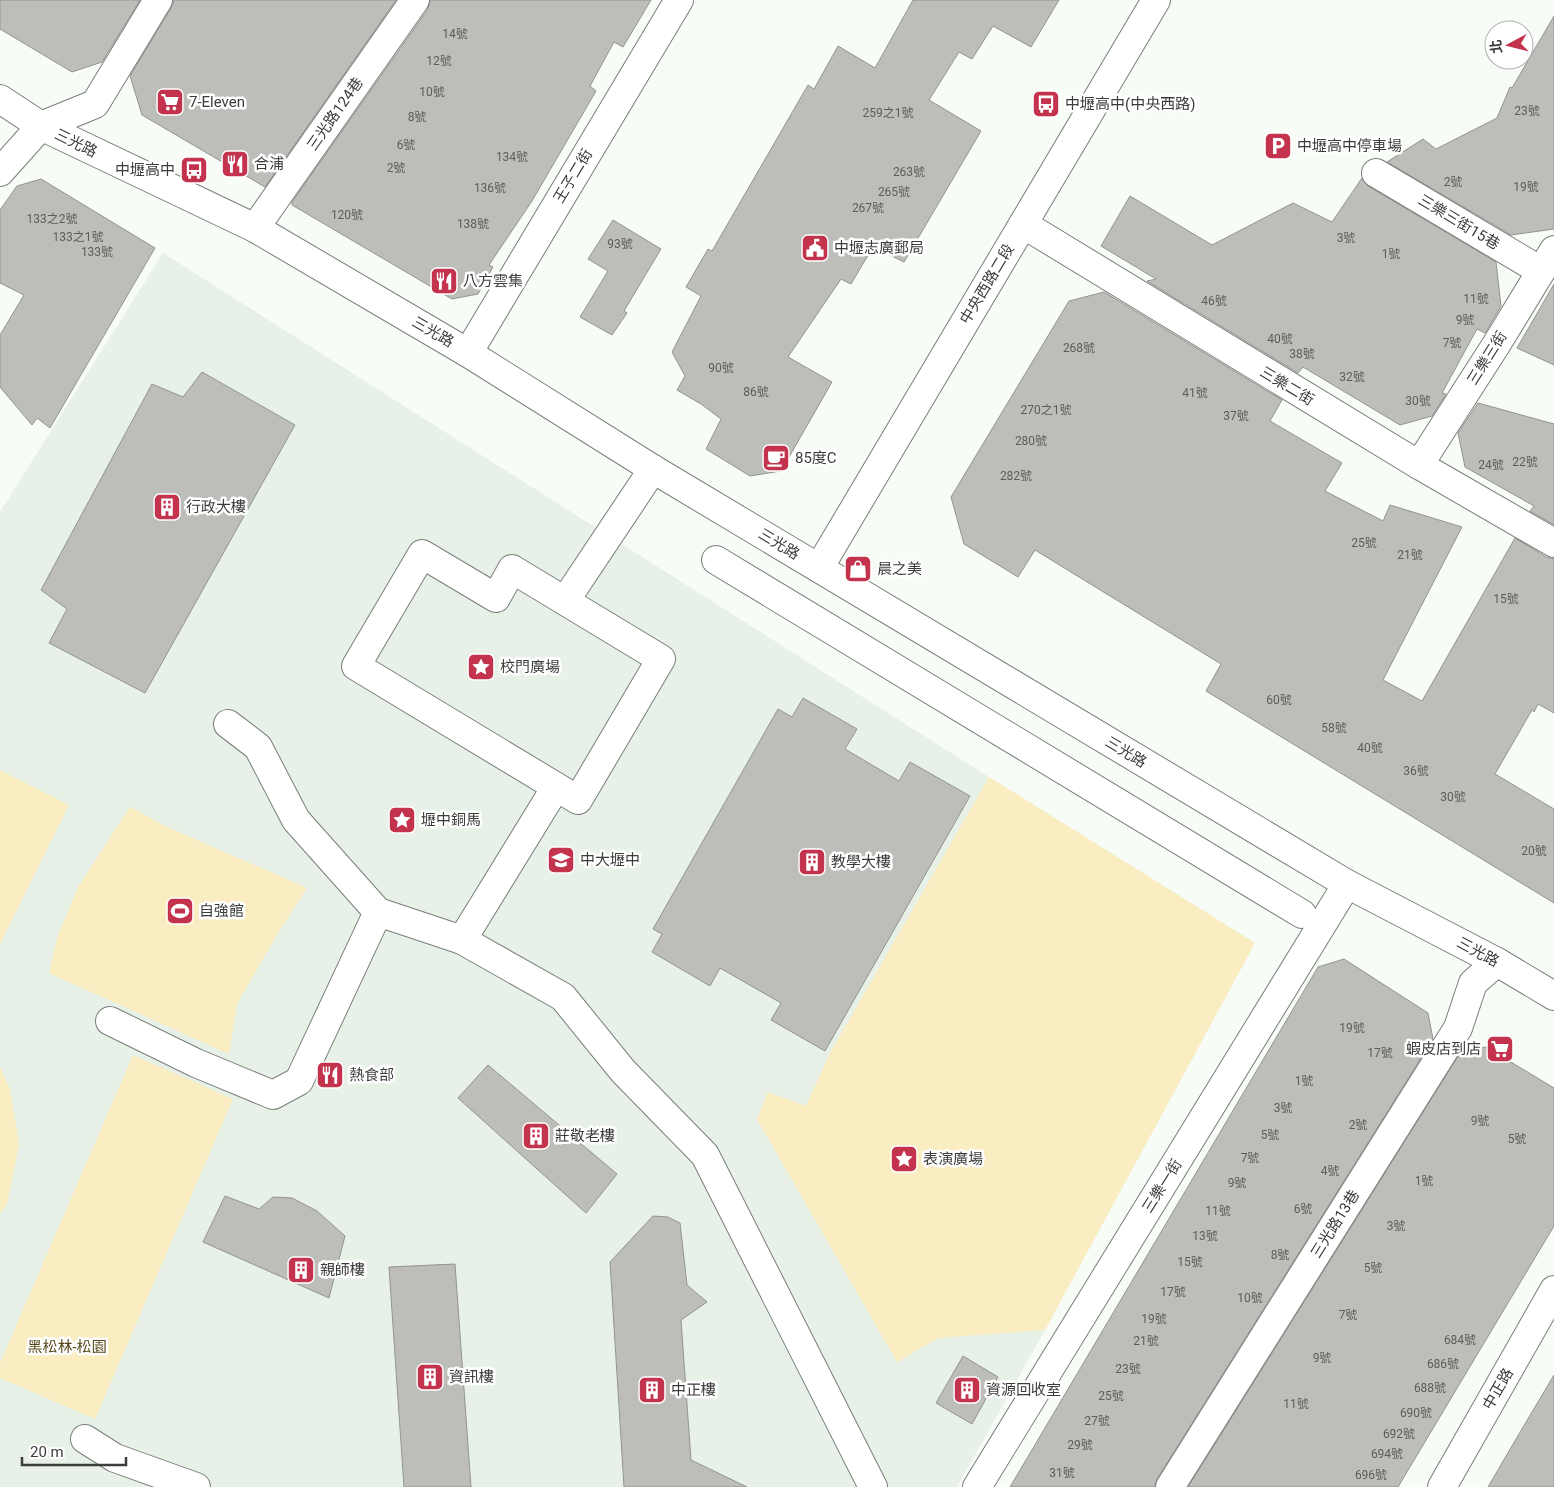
<svg xmlns="http://www.w3.org/2000/svg" width="1554" height="1487" font-family="Roboto,'Noto Sans TC',sans-serif">
  <style>
    .built { fill: #e7f1e7 }
    .green { fill: #faedc1 }
    .building { fill: #bdbeb9; stroke: #93948f }
    .lines { fill: none; stroke-linecap: round; stroke-linejoin: round }
    .minor-casing { stroke: #7a7e7a; stroke-width: 30 }
    .minor { stroke: #fff; stroke-width: 28 }
    .labels { text-anchor: middle; dominant-baseline: central; stroke-width: 5; stroke-linejoin: round; paint-order: stroke }
    .number-label { font-size: 12px; fill: #5c5d5a }
    .poi-label { font-size: 15px; fill: #3b3d3b; stroke: #fff; text-anchor: start }
    .street-label { font-size: 15px; fill: #3b3d3b; stroke: #fff }
    .park-label { font-size: 15px; fill: #534617; stroke: #fff }
  </style>
  <rect width="100%" height="100%" fill="#f8fcf7"/>
  <polygon class="built" points="163,253 989,777 1255,943 1045,1330 957,1487 0,1487 0,512"/>
  <g class="green">
    <polygon points="0,770 69,805 0,944"/>
    <polygon points="989,777 1255,943 1045,1330 938,1338 897,1362 757,1119 768,1092 806,1106 830,1053"/>
    <polygon points="130,807 165,826 307,888 278,933 237,1004 229,1054 49,973 58,935 78,887"/>
    <polygon points="133,1055 233,1099 95,1419 0,1378 0,1363"/>
    <polygon points="0,1067 10,1089 19,1144 7,1204 0,1214"/>
  </g>
  <g class="building">
    <polygon points="0,0 140,0 102,62 72,72 0,29"/>
    <polygon points="174,0 396,0 265,187 142,115 130,76 171,8"/>
    <polygon points="430,0 651,0 623,47 614,42 590,86 596,91 532,201 489,265 493,267 478,294 452,299 292,205 292,202 428,9"/>
    <polygon points="913,0 1059,0 1031,47 993,26 972,59 959,52 929,100 981,131 904,262 873,247 851,284 841,279 788,357 832,382 781,471 750,476 706,449 721,419 701,404 677,390 685,376 672,352 701,296 686,287 708,249 712,251 808,85 814,89 838,46 875,68"/>
    <polygon points="1554,16 1554,229 1511,235 1387,162 1423,139 1436,149 1497,118 1510,87 1512,88"/>
    <polygon points="1362,178 1368,186 1496,262 1501,306 1485,333 1477,329 1442,393 1446,394 1432,416 1400,425 1303,367 1298,373 1147,281 1156,279 1101,246 1130,196 1212,245 1293,203 1332,222"/>
    <polygon points="41,179 155,248 50,428 37,418 32,425 0,387 0,335 24,295 0,283 0,210 17,186"/>
    <polygon points="613,220 661,249 624,311 627,313 612,335 580,317 608,271 588,259"/>
    <polygon points="1554,284 1554,365 1517,348"/>
    <polygon points="1104,292 1282,400 1270,421 1342,463 1325,491 1383,521 1390,505 1462,527 1383,680 1422,701 1515,538 1546,557 1554,559 1554,713 1538,704 1534,712 1532,710 1495,774 1554,809 1554,903 1206,691 1221,664 1035,550 1018,577 964,544 951,497 1069,301"/>
    <polygon points="202,372 295,425 145,693 49,643 67,609 41,590 152,384 183,397"/>
    <polygon points="1478,403 1554,424 1554,525 1530,511 1534,506 1465,467 1458,433"/>
    <polygon points="803,698 857,729 845,749 899,781 910,762 970,796 825,1051 771,1020 781,1003 720,968 710,986 652,952 662,934 653,929 778,709 792,717"/>
    <polygon points="1344,959 1428,1013 1433,1039 1157,1479 1154,1487 1010,1487 1318,967"/>
    <polygon points="1486,1047 1554,1088 1554,1226 1398,1487 1188,1487 1462,1050"/>
    <polygon points="488,1065 617,1174 586,1213 458,1098"/>
    <polygon points="225,1196 259,1209 273,1197 292,1198 317,1211 345,1236 329,1298 203,1242"/>
    <polygon points="653,1216 668,1217 680,1223 687,1285 707,1302 681,1320 691,1460 747,1487 624,1487 610,1262"/>
    <polygon points="455,1264 471,1487 404,1487 389,1267"/>
    <polygon points="963,1356 998,1377 972,1424 936,1403"/>
    <polygon points="1554,1375 1554,1487 1488,1487 1516,1439"/>
  </g>
  <g class="lines">
    <g class="minor-casing">
      <g id="minor">
        <polyline points="0,99 41,126 255,228 468,353 653,469 1347,884 1497,962 1554,996"/>
        <polyline points="0,172 41,126 95,104 158,0"/>
        <polyline points="1376,173 1541,271"/>
        <polyline points="1023,224 1419,465 1554,543"/>
        <polyline points="255,228 415,0"/>
        <polyline points="468,353 679,0"/>
        <polyline points="1419,465 1496,345 1554,250"/>
        <polygon points="422,554 496,598 512,569 661,659 578,800 356,666"/>
        <polyline points="716,560 1302,914"/>
        <polyline points="819,568 1156,0"/>
        <polyline points="565,601 653,469"/>
        <polyline points="228,724 258,747 296,820 378,912 462,940 563,997 623,1071 705,1155 873,1487"/>
        <polyline points="462,940 556,787"/>
        <polyline points="110,1021 196,1063 273,1095 299,1081 378,912"/>
        <polyline points="85,1439 115,1458 196,1487"/>
        <polyline points="977,1487 1347,884"/>
        <polyline points="1170,1487 1458,1028 1473,983 1497,962"/>
        <polyline points="1442,1487 1554,1290"/>
      </g>
    </g>
    <use href="#minor" class="minor"/>
  </g>
  <defs>
    <g id="supermarket-square" transform="scale(1.4375)"><rect x="-9" y="-9" width="18" height="18" rx="4" fill="#c3334d" stroke="#fff"/><path d="M-6-5.5h2.5l.6 2H6L4.5 2H-2.5L-4.4-4H-6ZM-1.5 3.2a1.3 1.3 0 1 0 .1 0ZM3 3.2a1.3 1.3 0 1 0 .1 0Z" fill="#fff"/></g>
    <g id="bus-square" transform="scale(1.4375)"><rect x="-9" y="-9" width="18" height="18" rx="4" fill="#c3334d" stroke="#fff"/><path d="M-5-6H5V4H4V6H2V4H-2V6H-4V4H-5ZM-3.5-4V0h7V-4ZM-3.5 1.2v1.5H-2V1.2ZM2 1.2v1.5H3.5V1.2Z" fill="#fff"/></g>
    <g id="parking-square" transform="scale(1.4375)"><rect x="-9" y="-9" width="18" height="18" rx="4" fill="#c3334d" stroke="#fff"/><path d="M-3.5-5.5H1a3.5 3.5 0 0 1 0 7H-1V5.5H-3.5ZM-1-3.4V-.6H.8a1.4 1.4 0 0 0 0-2.8Z" fill="#fff"/></g>
    <g id="restaurant-square" transform="scale(1.4375)"><rect x="-9" y="-9" width="18" height="18" rx="4" fill="#c3334d" stroke="#fff"/><path d="M-5-6h1v4h1v-4h1v4h1v-4h1v5L-1.5 .5V6h-2V.5L-5-1ZM5-6V6H3V1.5H1.5Q1.5-4 5-6Z" fill="#fff"/></g>
    <g id="civic-square" transform="scale(1.4375)"><rect x="-9" y="-9" width="18" height="18" rx="4" fill="#c3334d" stroke="#fff"/><path d="M-.6-6.5H3V-4.5H.6V-3L4-1V1h2V6H-6V1h2V-1L-.6-3ZM-1.2 2.5V6h2.4V2.5Z" fill="#fff"/></g>
    <g id="cafe-square" transform="scale(1.4375)"><rect x="-9" y="-9" width="18" height="18" rx="4" fill="#c3334d" stroke="#fff"/><path d="M-5.5-4.5H6V0H3Q3 3.5 0 3.5H-2.5Q-5.5 3.5-5.5 0ZM3-3.2v2h1.7v-2ZM-6 4.5H4V6H-6Z" fill="#fff"/></g>
    <g id="building-square" transform="scale(1.4375)"><rect x="-9" y="-9" width="18" height="18" rx="4" fill="#c3334d" stroke="#fff"/><path d="M-4-6H4V6H1V3H-1V6H-4ZM-2.5-4.3h1.7v1.8h-1.7ZM.8-4.3h1.7v1.8H.8ZM-2.5-1h1.7V.8h-1.7ZM.8-1h1.7V.8H.8Z" fill="#fff"/></g>
    <g id="shop-square" transform="scale(1.4375)"><rect x="-9" y="-9" width="18" height="18" rx="4" fill="#c3334d" stroke="#fff"/><path d="M-5-2.5h2.3a2.7 3.5 0 0 1 5.4 0H5L5.5 6h-11ZM-1.5-2.5h3a1.5 2.3 0 0 0-3 0Z" fill="#fff"/></g>
    <g id="sight-square" transform="scale(1.4375)"><rect x="-9" y="-9" width="18" height="18" rx="4" fill="#c3334d" stroke="#fff"/><path d="M0-6L1.8-2.2L6-1.7L2.9 1.2L3.7 5.4L0 3.3L-3.7 5.4L-2.9 1.2L-6-1.7L-1.8-2.2Z" fill="#fff"/></g>
    <g id="school-square" transform="scale(1.4375)"><rect x="-9" y="-9" width="18" height="18" rx="4" fill="#c3334d" stroke="#fff"/><path d="M0-5L7-2L0 1L-7-2ZM-4 1L0 2.5L4 1V4Q0 6-4 4Z" fill="#fff"/></g>
    <g id="stadium-square" transform="scale(1.4375)"><rect x="-9" y="-9" width="18" height="18" rx="4" fill="#c3334d" stroke="#fff"/><path d="M0-5a6.5 5 0 1 0 0 10a6.5 5 0 1 0 0-10ZM-3.5-1.8h7v3.6h-7Z" fill="#fff"/></g>
  </defs>
  <g fill-rule="evenodd">
    <use href="#supermarket-square" x="170" y="102"/>
    <use href="#bus-square" x="1046" y="104"/>
    <use href="#parking-square" x="1278" y="146"/>
    <use href="#restaurant-square" x="235" y="164"/>
    <use href="#bus-square" x="194" y="170"/>
    <use href="#civic-square" x="815" y="248"/>
    <use href="#restaurant-square" x="444" y="281"/>
    <use href="#cafe-square" x="776" y="458"/>
    <use href="#building-square" x="167" y="507"/>
    <use href="#shop-square" x="858" y="569"/>
    <use href="#sight-square" x="481" y="667"/>
    <use href="#sight-square" x="402" y="820"/>
    <use href="#school-square" x="561" y="860"/>
    <use href="#building-square" x="812" y="862"/>
    <use href="#stadium-square" x="180" y="911"/>
    <use href="#supermarket-square" x="1500" y="1049"/>
    <use href="#restaurant-square" x="330" y="1075"/>
    <use href="#building-square" x="536" y="1136"/>
    <use href="#sight-square" x="904" y="1159"/>
    <use href="#building-square" x="301" y="1270"/>
    <use href="#building-square" x="430" y="1377"/>
    <use href="#building-square" x="652" y="1390"/>
    <use href="#building-square" x="967" y="1390"/>
  </g>
  <g class="labels">
    <g class="number-label">
      <text x="455" y="34">14號</text>
      <text x="439" y="61">12號</text>
      <text x="432" y="92">10號</text>
      <text x="1527" y="111">23號</text>
      <text x="888" y="113">259之1號</text>
      <text x="417" y="117">8號</text>
      <text x="406" y="145">6號</text>
      <text x="512" y="157">134號</text>
      <text x="396" y="168">2號</text>
      <text x="909" y="172">263號</text>
      <text x="1453" y="182">2號</text>
      <text x="1526" y="187">19號</text>
      <text x="490" y="188">136號</text>
      <text x="894" y="192">265號</text>
      <text x="868" y="208">267號</text>
      <text x="347" y="215">120號</text>
      <text x="52" y="219">133之2號</text>
      <text x="473" y="224">138號</text>
      <text x="78" y="237">133之1號</text>
      <text x="1346" y="238">3號</text>
      <text x="620" y="244">93號</text>
      <text x="97" y="252">133號</text>
      <text x="1391" y="254">1號</text>
      <text x="1476" y="299">11號</text>
      <text x="1214" y="301">46號</text>
      <text x="1465" y="320">9號</text>
      <text x="1280" y="339">40號</text>
      <text x="1452" y="343">7號</text>
      <text x="1079" y="348">268號</text>
      <text x="1302" y="354">38號</text>
      <text x="721" y="368">90號</text>
      <text x="1352" y="377">32號</text>
      <text x="756" y="392">86號</text>
      <text x="1195" y="393">41號</text>
      <text x="1418" y="401">30號</text>
      <text x="1046" y="410">270之1號</text>
      <text x="1236" y="416">37號</text>
      <text x="1031" y="441">280號</text>
      <text x="1525" y="462">22號</text>
      <text x="1491" y="465">24號</text>
      <text x="1016" y="476">282號</text>
      <text x="1364" y="543">25號</text>
      <text x="1410" y="555">21號</text>
      <text x="1506" y="599">15號</text>
      <text x="1279" y="700">60號</text>
      <text x="1334" y="728">58號</text>
      <text x="1370" y="748">40號</text>
      <text x="1416" y="771">36號</text>
      <text x="1453" y="797">30號</text>
      <text x="1534" y="851">20號</text>
      <text x="1352" y="1028">19號</text>
      <text x="1380" y="1053">17號</text>
      <text x="1304" y="1081">1號</text>
      <text x="1283" y="1108">3號</text>
      <text x="1480" y="1121">9號</text>
      <text x="1358" y="1125">2號</text>
      <text x="1270" y="1135">5號</text>
      <text x="1517" y="1139">5號</text>
      <text x="1250" y="1158">7號</text>
      <text x="1330" y="1171">4號</text>
      <text x="1424" y="1181">1號</text>
      <text x="1237" y="1183">9號</text>
      <text x="1303" y="1209">6號</text>
      <text x="1218" y="1211">11號</text>
      <text x="1396" y="1226">3號</text>
      <text x="1205" y="1236">13號</text>
      <text x="1280" y="1255">8號</text>
      <text x="1190" y="1262">15號</text>
      <text x="1373" y="1268">5號</text>
      <text x="1173" y="1292">17號</text>
      <text x="1250" y="1298">10號</text>
      <text x="1348" y="1315">7號</text>
      <text x="1154" y="1319">19號</text>
      <text x="1460" y="1340">684號</text>
      <text x="1146" y="1341">21號</text>
      <text x="1322" y="1358">9號</text>
      <text x="1443" y="1364">686號</text>
      <text x="1128" y="1369">23號</text>
      <text x="1430" y="1388">688號</text>
      <text x="1111" y="1396">25號</text>
      <text x="1296" y="1404">11號</text>
      <text x="1416" y="1413">690號</text>
      <text x="1097" y="1421">27號</text>
      <text x="1399" y="1434">692號</text>
      <text x="1080" y="1445">29號</text>
      <text x="1387" y="1454">694號</text>
      <text x="1062" y="1473">31號</text>
      <text x="1371" y="1475">696號</text>
    </g>
    <g class="poi-label">
      <text x="189" y="102">7-Eleven</text>
      <text x="1065" y="104">中壢高中(中央西路)</text>
      <text x="1297" y="146">中壢高中停車場</text>
      <text x="254" y="164">合浦</text>
      <text x="175" y="170" text-anchor="end">中壢高中</text>
      <text x="834" y="248">中壢志廣郵局</text>
      <text x="463" y="281">八方雲集</text>
      <text x="795" y="458">85度C</text>
      <text x="186" y="507">行政大樓</text>
      <text x="877" y="569">晨之美</text>
      <text x="500" y="667">校門廣場</text>
      <text x="421" y="820">壢中銅馬</text>
      <text x="580" y="860">中大壢中</text>
      <text x="831" y="862">教學大樓</text>
      <text x="199" y="911">自強館</text>
      <text x="1481" y="1049" text-anchor="end">蝦皮店到店</text>
      <text x="349" y="1075">熱食部</text>
      <text x="555" y="1136">莊敬老樓</text>
      <text x="923" y="1159">表演廣場</text>
      <text x="320" y="1270">親師樓</text>
      <text x="449" y="1377">資訊樓</text>
      <text x="671" y="1390">中正樓</text>
      <text x="986" y="1390">資源回收室</text>
    </g>
    <g class="street-label">
      <text transform="translate(335 114) rotate(-55)">三光路124巷</text>
      <text transform="translate(76 143) rotate(26)">三光路</text>
      <text transform="translate(573 176) rotate(-59)">王子二街</text>
      <text transform="translate(1459 222) rotate(31)">三樂三街15巷</text>
      <text transform="translate(987 284) rotate(-59)">中央西路二段</text>
      <text transform="translate(433 332) rotate(30)">三光路</text>
      <text transform="translate(1487 358) rotate(-58)">三樂三街</text>
      <text transform="translate(1287 386) rotate(31)">三樂二街</text>
      <text transform="translate(779 544) rotate(31)">三光路</text>
      <text transform="translate(1126 752) rotate(31)">三光路</text>
      <text transform="translate(1478 952) rotate(28)">三光路</text>
      <text transform="translate(1162 1186) rotate(-58)">三樂一街</text>
      <text transform="translate(1335 1224) rotate(-58)">三光路13巷</text>
      <text transform="translate(1498 1389) rotate(-60)">中正路</text>
    </g>
    <g class="park-label">
      <text x="67" y="1347">黑松林-松園</text>
    </g>
  </g>
  <g transform="translate(1509 45) rotate(263)"><circle r="24" fill="#ffffff" stroke="#b1b1b1"/>
  <path d="M0-4L9 19L0 12L-9 19Z" fill="#c3334d"/>
  <text y="-8" font-size="14" font-weight="bold" text-anchor="middle" fill="#3b3d3b">北</text>
  </g>
  <path d="M22 1457v8h104v-8" fill="none" stroke="#3b3d3b" stroke-width="2.5"/>
  <text x="30" y="1457" font-size="15" fill="#3b3d3b" stroke="#ffffff" stroke-width="4" paint-order="stroke">20 m</text>
</svg>
